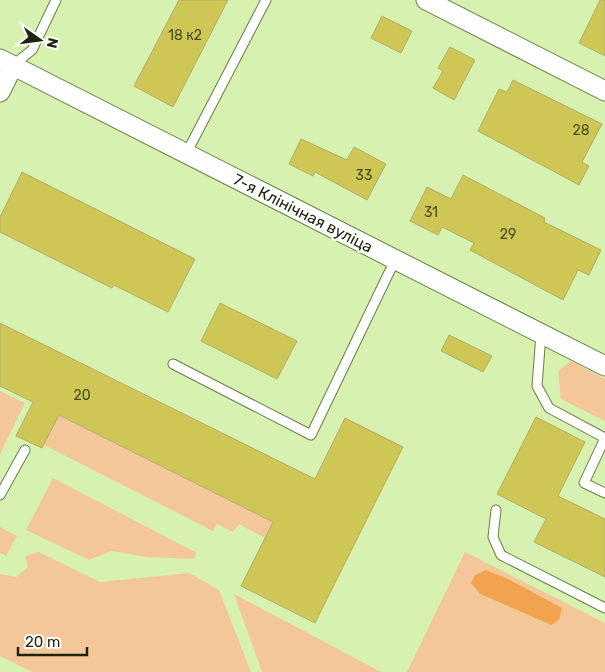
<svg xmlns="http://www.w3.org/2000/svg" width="605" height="672" font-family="Rubik,sans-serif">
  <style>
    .green { fill: #f4c79b; fill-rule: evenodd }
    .forest { fill: #f1a350 }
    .building { fill: #cec655; stroke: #b2ae6a }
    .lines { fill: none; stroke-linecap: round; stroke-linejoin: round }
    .service-casing { stroke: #697f43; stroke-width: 11 }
    .minor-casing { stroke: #697f43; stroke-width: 21 }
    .service { stroke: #fff; stroke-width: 9 }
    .minor { stroke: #fff; stroke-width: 19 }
    .labels { text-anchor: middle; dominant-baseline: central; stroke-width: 4.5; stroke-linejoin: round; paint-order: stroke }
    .number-label { font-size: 14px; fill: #494e1f }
    .street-label { font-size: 16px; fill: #1d260d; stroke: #fff }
  </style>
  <rect width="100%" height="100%" fill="#d7f1b0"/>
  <g class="green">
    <polygon points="571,361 605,379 605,421 561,399 558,371"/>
    <polygon points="0,391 25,403 0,454"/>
    <polygon points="55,413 262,516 278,512 265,538 239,524 233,532 217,524 213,531 44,445 54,425"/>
    <polygon points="53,478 197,553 194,559 146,557 112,551 89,560 26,530"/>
    <polygon points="0,527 17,536 6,556 0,553"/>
    <polygon points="39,552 100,582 189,573 219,590 251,672 32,672 0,656 0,574 16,577 28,567 25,556"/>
    <path d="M465,552L605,623V672H407ZM480,594L559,620L551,625Z"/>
    <polygon points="234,594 381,672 262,672"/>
  </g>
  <polygon class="forest" points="486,570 506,578 562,608 559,620 551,625 480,594 471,583 475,575"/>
  <g class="building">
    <polygon points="179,0 228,0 173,107 134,86"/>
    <polygon points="600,0 605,0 605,56 579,43"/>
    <polygon points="382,16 412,31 401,53 371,38"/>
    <polygon points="450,47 475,60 454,100 433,88 443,71 438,68"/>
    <polygon points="513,80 602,124 582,162 589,166 579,185 478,131 499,89 507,92"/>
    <polygon points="301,139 347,160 354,147 386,164 367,200 315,172 313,176 289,164"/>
    <polygon points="22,172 195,259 168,312 114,285 112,288 0,232 0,217"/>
    <polygon points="463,175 545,218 544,222 601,250 589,275 578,270 563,300 470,250 474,243 442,227 438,235 410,221 427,187 451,199"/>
    <polygon points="220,303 297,341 277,379 201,341"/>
    <polygon points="0,323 315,479 345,418 403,447 315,623 241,586 273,522 59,415 42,448 16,436 33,402 0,386"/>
    <polygon points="449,335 492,356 483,372 441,351"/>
    <polygon points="536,417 585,442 558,496 605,519 605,577 534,542 546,519 497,494"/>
  </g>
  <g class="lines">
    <g class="service-casing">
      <g id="service">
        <polyline points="13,65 32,50 56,0"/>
        <polyline points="186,154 266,0"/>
        <polyline points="541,334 537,386 549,408 605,438 584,483 605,493"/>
        <polyline points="173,364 311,435 395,260"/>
        <polyline points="0,495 25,450"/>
        <polyline points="496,510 493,537 501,555 605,608"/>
      </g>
    </g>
    <g class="minor-casing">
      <g id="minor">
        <polyline points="426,0 605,91"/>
        <polyline points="0,59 605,366"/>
        <polyline points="0,92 13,66"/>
      </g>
    </g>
    <use href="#service" class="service"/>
    <use href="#minor" class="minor"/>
  </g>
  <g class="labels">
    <g class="number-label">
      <text x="185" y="35">18 к2</text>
      <text x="581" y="130">28</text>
      <text x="364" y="175">33</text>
      <text x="431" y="212">31</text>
      <text x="508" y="234">29</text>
      <text x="82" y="395">20</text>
    </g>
    <g class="street-label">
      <text transform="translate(303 213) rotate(27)">7-я Клінічная вуліца</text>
    </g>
  </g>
  <g transform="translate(40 40) rotate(104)" stroke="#ffffff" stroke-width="4" paint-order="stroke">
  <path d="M0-4L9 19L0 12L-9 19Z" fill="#1d260d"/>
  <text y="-8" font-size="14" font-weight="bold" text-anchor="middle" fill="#1d260d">N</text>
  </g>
  <path d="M18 647v8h69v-8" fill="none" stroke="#1d260d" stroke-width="2.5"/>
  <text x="25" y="647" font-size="15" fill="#1d260d" stroke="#ffffff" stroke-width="4" paint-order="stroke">20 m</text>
</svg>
